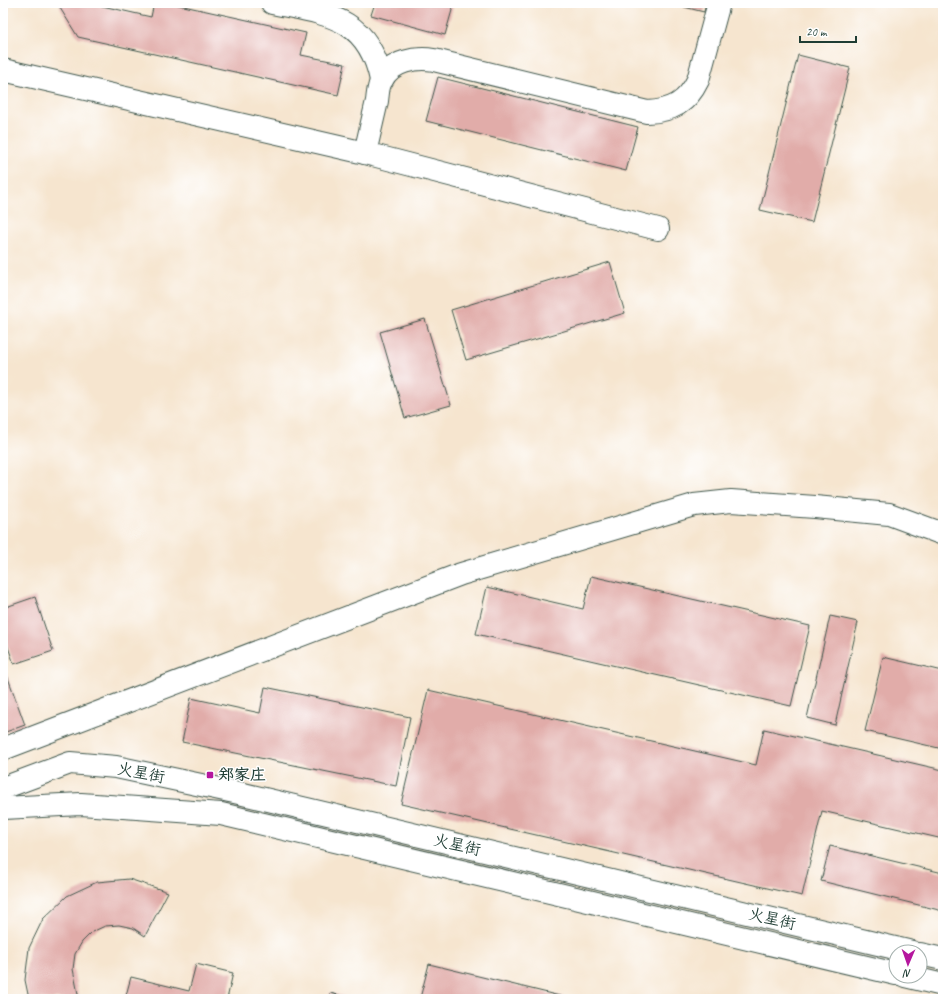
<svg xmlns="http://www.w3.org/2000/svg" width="946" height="1002" font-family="Caveat,'LXGW WenKai TC',sans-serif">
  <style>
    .building { fill: #e1aca9 }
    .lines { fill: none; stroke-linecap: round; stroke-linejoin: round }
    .minor-casing { stroke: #3f564b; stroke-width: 24 }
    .minor { stroke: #fff; stroke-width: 22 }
    .poi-dot { fill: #b5179e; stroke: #fff; stroke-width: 1.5 }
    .labels { text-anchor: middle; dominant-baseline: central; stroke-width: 3; stroke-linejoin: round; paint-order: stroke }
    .street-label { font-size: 16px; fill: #1f3d34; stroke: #fff }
    .poi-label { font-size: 16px; font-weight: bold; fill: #1f3d34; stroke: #fff; text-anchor: start }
  </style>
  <rect width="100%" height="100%" fill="#fff"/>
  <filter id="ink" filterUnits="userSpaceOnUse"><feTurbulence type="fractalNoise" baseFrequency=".025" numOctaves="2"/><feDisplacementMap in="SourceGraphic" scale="8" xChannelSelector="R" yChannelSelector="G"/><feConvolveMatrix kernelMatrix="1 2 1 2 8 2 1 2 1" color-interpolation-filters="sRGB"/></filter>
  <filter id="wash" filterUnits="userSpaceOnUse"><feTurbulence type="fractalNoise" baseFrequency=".012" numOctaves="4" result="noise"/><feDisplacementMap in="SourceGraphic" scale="16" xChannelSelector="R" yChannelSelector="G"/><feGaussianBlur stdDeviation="0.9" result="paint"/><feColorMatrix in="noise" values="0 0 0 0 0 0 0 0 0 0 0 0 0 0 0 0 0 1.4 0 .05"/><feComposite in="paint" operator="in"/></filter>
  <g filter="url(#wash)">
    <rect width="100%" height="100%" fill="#f6e5cf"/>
    <g id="blocks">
      <g class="building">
        <polygon points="61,3 89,3 151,17 154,3 170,3 306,33 301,55 345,64 338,95 78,37 60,8"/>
        <polygon points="375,3 454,3 445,35 371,15"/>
        <polygon points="668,3 706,3 704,12"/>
        <polygon points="798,55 850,68 812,222 760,210"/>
        <polygon points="438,77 638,127 626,171 426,121"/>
        <polygon points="610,262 625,313 466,360 451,310"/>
        <polygon points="425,319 451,405 405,418 380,332"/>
        <polygon points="591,576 810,626 791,706 476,634 487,587 583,609"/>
        <polygon points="35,597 53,651 14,664 3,633 3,608"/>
        <polygon points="830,616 858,622 835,725 807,718"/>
        <polygon points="883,657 943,671 943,749 865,731"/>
        <polygon points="3,664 25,725 3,733"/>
        <polygon points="265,687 410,717 396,786 182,742 191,698 260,713"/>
        <polygon points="428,690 756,765 764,729 943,770 943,839 822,811 802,896 401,804"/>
        <polygon points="830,846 943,873 943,911 821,881"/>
        <polygon points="129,879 168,892 145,936 133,928 119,925 105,926 92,932 82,942 75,954 73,969 79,999 29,999 25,980 29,948 43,919 67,896 97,882"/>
        <polygon points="196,964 233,973 227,999 125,999 131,977 189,991"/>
        <polygon points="429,964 568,998 568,999 425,999 420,998"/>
        <polygon points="330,993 351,998 351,999 328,999"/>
      </g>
    </g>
  </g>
  <g filter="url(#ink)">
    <use href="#blocks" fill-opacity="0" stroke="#3f564b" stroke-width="1"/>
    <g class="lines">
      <g class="minor-casing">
        <g id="minor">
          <path d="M272,3C326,14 368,16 381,80"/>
          <polyline points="3,70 365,153 658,229"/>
          <path d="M365,153C369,136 373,118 377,101C378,94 378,85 382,80C391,61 416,57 434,60L647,112C672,111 687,103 698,80L719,3"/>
          <polyline points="3,749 461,574 694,505 731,501 815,507 889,514 943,534"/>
          <polyline points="3,788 70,763 116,767 239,793 912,952"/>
          <polyline points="3,808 81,804 221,814 896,974"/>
          <polyline points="920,954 943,959"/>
          <polyline points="905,976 943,985"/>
        </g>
      </g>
      <use href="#minor" class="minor"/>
    </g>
  </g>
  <rect class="poi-dot" x="206" y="771" width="8" height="8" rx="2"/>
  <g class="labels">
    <g class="street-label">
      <text transform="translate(141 773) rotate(11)">火星街</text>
      <text transform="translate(457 845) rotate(13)">火星街</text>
      <text transform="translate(772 919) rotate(13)">火星街</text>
    </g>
    <g class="poi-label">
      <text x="218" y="775">郑家庄</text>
    </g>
  </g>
  <rect width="946" height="1002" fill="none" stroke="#fff" stroke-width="16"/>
  <g transform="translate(908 964) rotate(182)"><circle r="19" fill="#ffffff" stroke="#a5b1ae"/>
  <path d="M0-3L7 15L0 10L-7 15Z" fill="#b5179e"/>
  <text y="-6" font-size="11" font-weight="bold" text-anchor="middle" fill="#1f3d34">N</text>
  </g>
  <path d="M800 36v6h56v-6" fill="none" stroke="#1f3d34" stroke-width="2"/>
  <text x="806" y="36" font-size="12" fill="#1f3d34" stroke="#ffffff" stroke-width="3" paint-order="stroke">20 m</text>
</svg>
